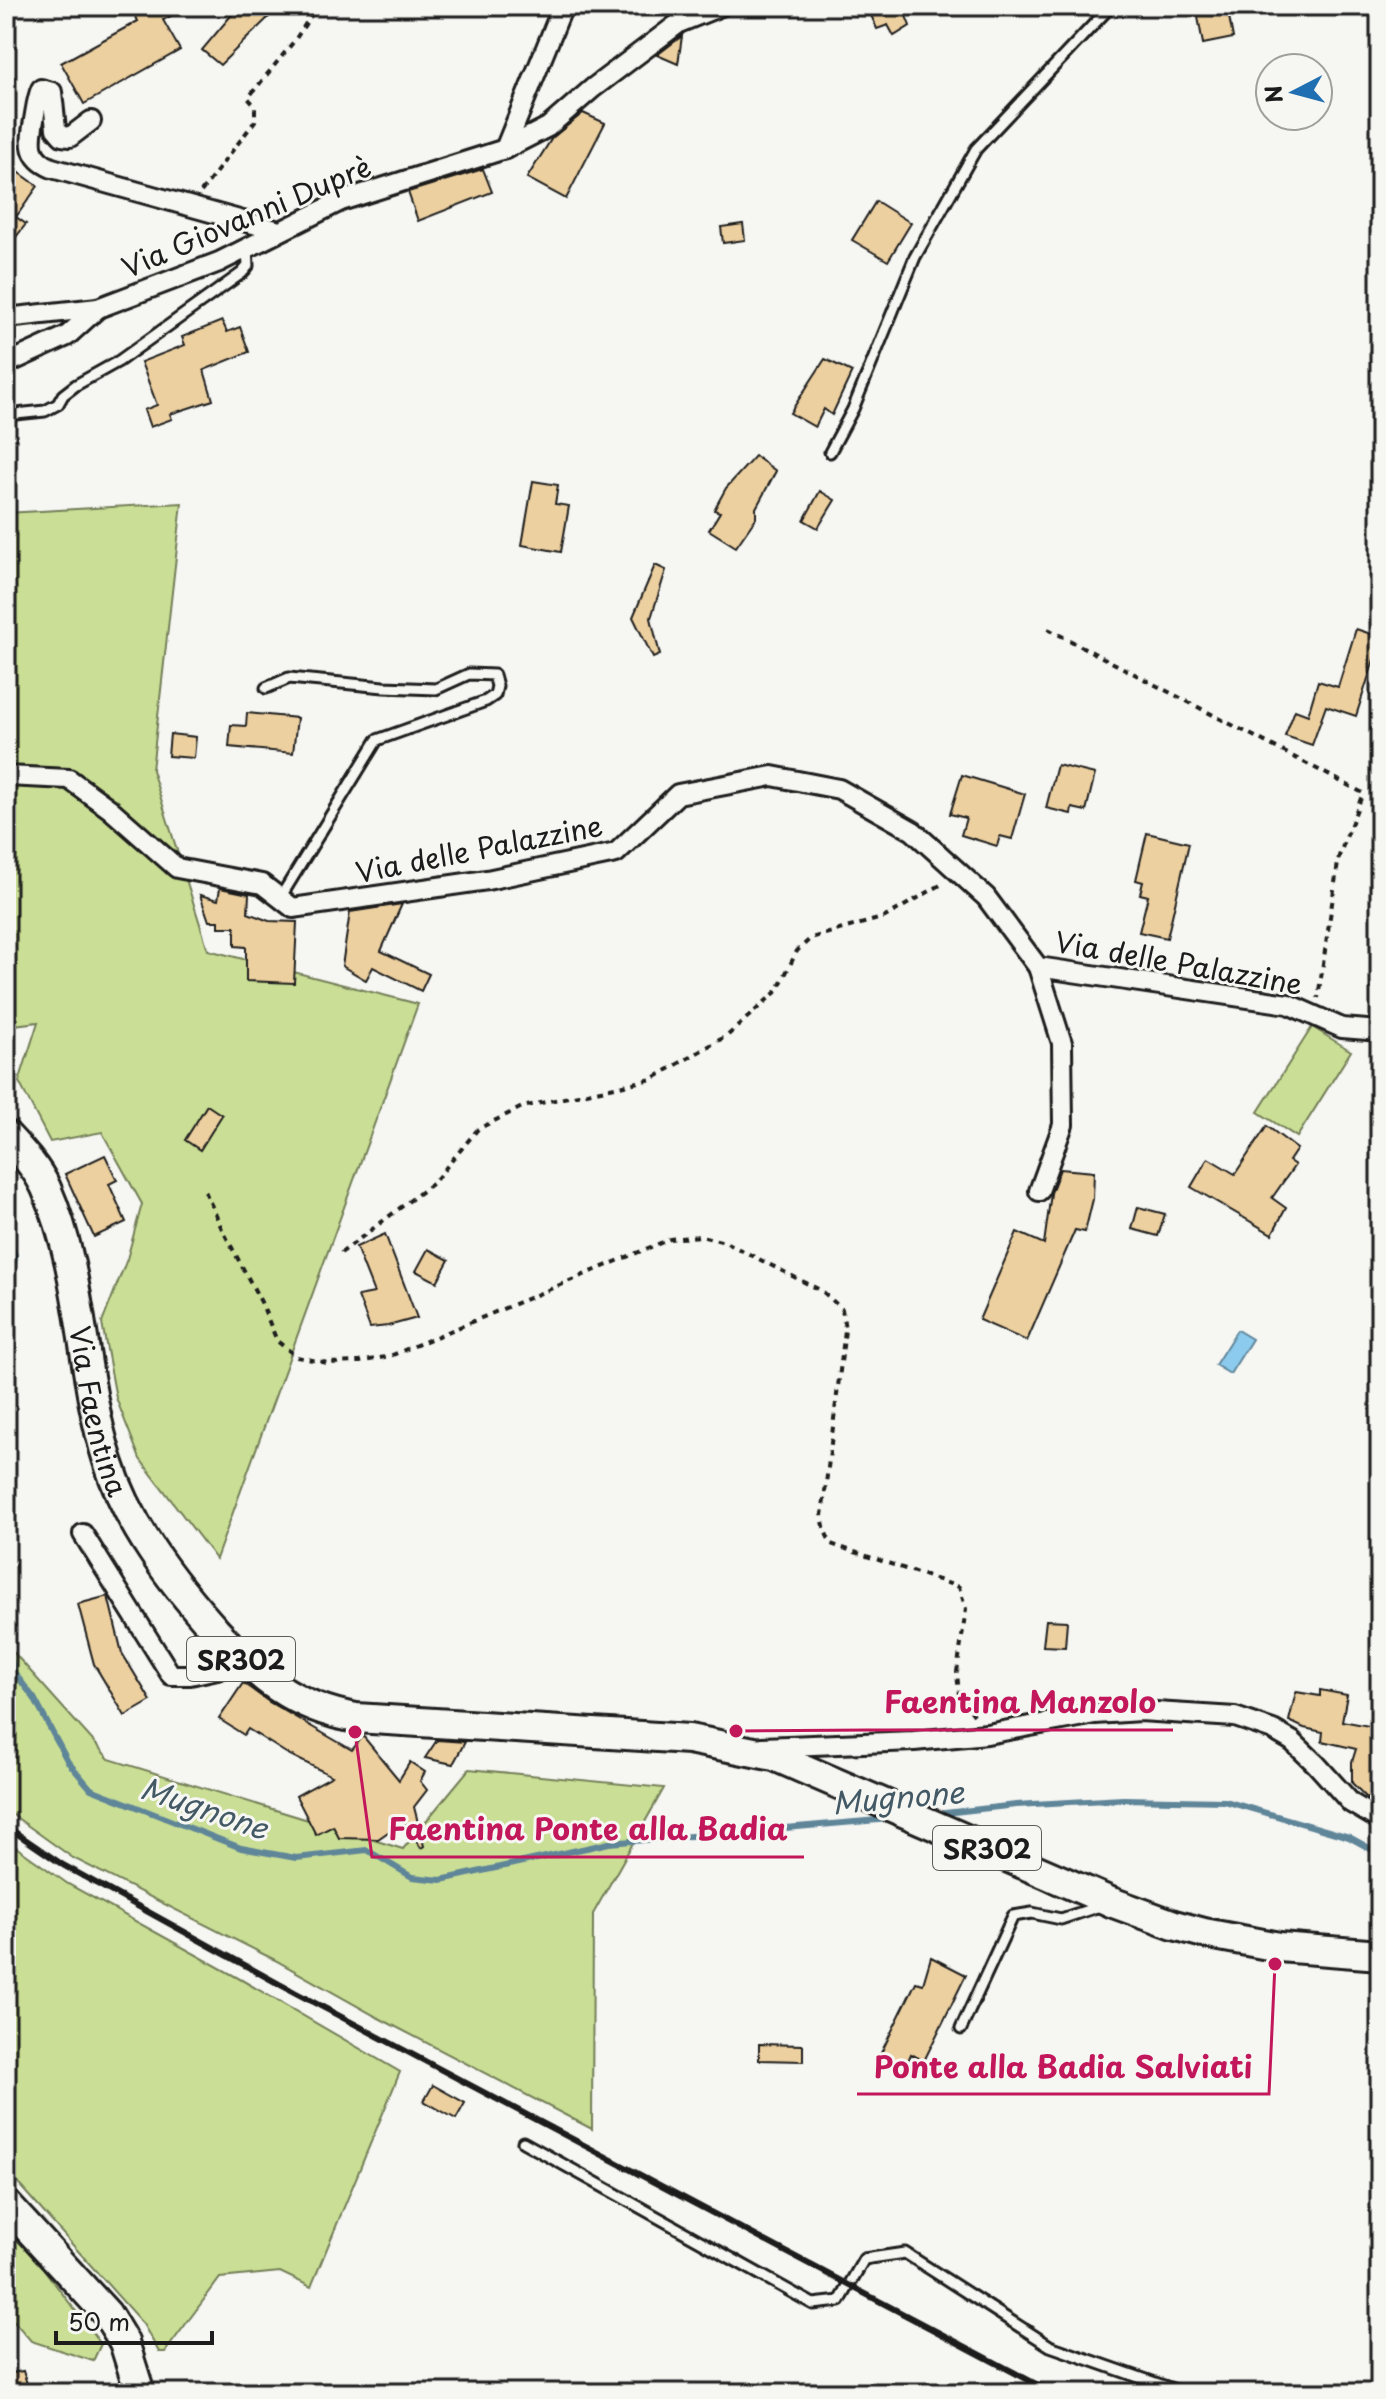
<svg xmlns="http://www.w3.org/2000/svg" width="1386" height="2399" font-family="'Playpen Sans',sans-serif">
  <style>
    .green { fill: #cadf95; stroke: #737e58; stroke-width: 2 }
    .water { fill: #8ccbed; stroke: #5f8599; stroke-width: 2 }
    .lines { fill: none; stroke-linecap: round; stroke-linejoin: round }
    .stream { stroke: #5f8599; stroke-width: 6 }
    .building { fill: #edd0a0; stroke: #1c1c1c; stroke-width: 2 }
    .lane-casing { stroke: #1c1c1c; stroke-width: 15 }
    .street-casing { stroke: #1c1c1c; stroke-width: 24 }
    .primary-casing { stroke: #1c1c1c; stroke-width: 34 }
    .path { stroke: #1c1c1c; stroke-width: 4; stroke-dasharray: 6 6; stroke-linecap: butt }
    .lane { stroke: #f6f6f2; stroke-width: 9 }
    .street { stroke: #f6f6f2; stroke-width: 18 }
    .primary { stroke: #f6f6f2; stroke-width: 28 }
    .rail { stroke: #1c1c1c; stroke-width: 6 }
    .labels { text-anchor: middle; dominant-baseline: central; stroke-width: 6; stroke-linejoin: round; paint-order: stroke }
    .shield { fill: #f6f6f2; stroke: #5d5d5c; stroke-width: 2 }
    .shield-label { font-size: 26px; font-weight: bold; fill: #1c1c1c }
    .street-label { font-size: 28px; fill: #1c1c1c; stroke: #f6f6f2 }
    .water-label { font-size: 30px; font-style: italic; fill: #435965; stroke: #f6f6f2 }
    .leader { fill: none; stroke: #c2185b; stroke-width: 3 }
    .callout-dot { fill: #c2185b; stroke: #f6f6f2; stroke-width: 3 }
    .callout-label { font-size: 30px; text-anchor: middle; font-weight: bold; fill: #c2185b; stroke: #f6f6f2; stroke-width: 6; stroke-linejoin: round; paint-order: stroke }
  </style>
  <rect width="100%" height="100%" fill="#f6f6f2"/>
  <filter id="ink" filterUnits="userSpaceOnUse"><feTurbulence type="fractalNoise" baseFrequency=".0125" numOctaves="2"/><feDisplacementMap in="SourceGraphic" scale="16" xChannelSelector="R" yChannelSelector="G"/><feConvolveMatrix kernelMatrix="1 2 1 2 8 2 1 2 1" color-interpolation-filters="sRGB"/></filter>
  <g filter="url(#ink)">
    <g class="green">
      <polygon points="182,503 152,770 208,950 418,1004 216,1559 140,1459 116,1398 102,1323 127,1259 142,1204 102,1132 50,1142 19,1082 38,1022 6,1026 6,513"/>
      <polygon points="1312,1027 1351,1051 1297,1137 1258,1112"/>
      <polygon points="6,1644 109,1759 403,1849 469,1769 664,1788 593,1914 592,2129 377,2017 275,1960 73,1858 6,1810"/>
      <polygon points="6,1840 68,1884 240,1979 400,2072 311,2287 280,2272 220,2278 165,2352 159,2352 143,2324 6,2170"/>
      <polygon points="6,2227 42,2267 101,2344 93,2361 31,2341 6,2312"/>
    </g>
    <polygon class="water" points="1237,1330 1252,1339 1230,1374 1215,1365"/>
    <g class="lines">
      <g class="stream">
        <polyline points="6,1231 15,1256 6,1318"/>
        <polyline points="6,1629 13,1671 34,1698 68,1762 91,1789 241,1848 296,1858 367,1850 412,1877 441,1880 609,1843 890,1819"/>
        <polyline points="936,1814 1016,1805 1123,1799 1225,1801 1349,1837 1380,1854"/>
      </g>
    </g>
    <g class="building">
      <polygon points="130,6 189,6 163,20 180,50 84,104 61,63 138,21"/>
      <polygon points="239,6 280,6 220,65 202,50"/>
      <polygon points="867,6 902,6 910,26 894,36 888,25 877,29"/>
      <polygon points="1196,6 1227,6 1233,38 1203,44"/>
      <polygon points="682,36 678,64 657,55"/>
      <polygon points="583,113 605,123 566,199 527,178 552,138"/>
      <polygon points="6,163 38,186 16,217 26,224 16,237 6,231"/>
      <polygon points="483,169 492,192 418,221 408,192"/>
      <polygon points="876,201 911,223 888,261 852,240"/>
      <polygon points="743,224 745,240 723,243 721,227"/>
      <polygon points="222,321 227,332 240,327 249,352 204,370 213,400 170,414 172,419 150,427 144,410 157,405 141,362 185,345 182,337"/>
      <polygon points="825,359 852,372 832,415 824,409 815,427 790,413"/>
      <polygon points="755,456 776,471 756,508 756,518 736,547 709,530 720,512 714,510 726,488"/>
      <polygon points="533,481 558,485 555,504 569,506 561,552 522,545"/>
      <polygon points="820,491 835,500 818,528 804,520"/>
      <polygon points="655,565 666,570 651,618 660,655 653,658 633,617"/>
      <polygon points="1356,629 1380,637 1380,641 1356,716 1326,706 1312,745 1285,736 1295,710 1308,715 1318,681 1338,687"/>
      <polygon points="247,713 297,718 293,753 229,747 231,725 246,726"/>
      <polygon points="170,734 196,737 194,758 168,756"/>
      <polygon points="1057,765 1095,774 1086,811 1072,808 1071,814 1046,808"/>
      <polygon points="962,775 1025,794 1012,839 1000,836 997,846 961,835 966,818 950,814"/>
      <polygon points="1147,833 1189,843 1167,938 1139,932 1148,896 1140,894 1143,882 1136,880"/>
      <polygon points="220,888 249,894 248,913 269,921 297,922 294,983 246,981 246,947 235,946 235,927 219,927 219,921 209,921 200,895 218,900"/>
      <polygon points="402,904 381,951 429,974 421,991 373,967 366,980 342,966 350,912"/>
      <polygon points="207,1105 222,1115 200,1150 185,1140"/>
      <polygon points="1267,1126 1297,1149 1289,1161 1295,1165 1272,1198 1286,1208 1272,1234 1191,1187 1208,1158 1235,1174"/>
      <polygon points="105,1155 117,1180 109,1184 126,1222 94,1237 65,1174"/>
      <polygon points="1060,1169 1094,1172 1093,1199 1085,1232 1075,1230 1027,1341 979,1320 1017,1232 1044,1244 1051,1193"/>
      <polygon points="1138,1207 1165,1214 1158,1236 1132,1229"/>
      <polygon points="385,1234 417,1318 388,1326 370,1328 358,1296 374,1293 356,1247"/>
      <polygon points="428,1249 449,1260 437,1282 416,1271"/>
      <polygon points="108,1596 122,1653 151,1701 125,1716 94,1664 78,1604"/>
      <polygon points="1046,1620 1067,1621 1065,1647 1043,1646"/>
      <polygon points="243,1683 269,1702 352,1750 363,1736 399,1780 410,1762 425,1772 420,1781 427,1790 414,1807 424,1846 421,1848 404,1821 378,1839 339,1838 333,1826 316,1835 296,1796 332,1776 286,1753 248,1729 244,1735 219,1719"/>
      <polygon points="1320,1690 1347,1695 1342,1721 1380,1728 1380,1806 1367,1798 1352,1783 1352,1762 1356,1749 1322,1741 1323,1732 1304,1728 1289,1721 1296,1692 1320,1696"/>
      <polygon points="437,1740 465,1742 453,1764 425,1758"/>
      <polygon points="931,1957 966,1975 924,2061 911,2054 906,2066 880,2055 916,1982 923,1984"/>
      <polygon points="759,2044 803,2045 803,2061 759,2060"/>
      <polygon points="433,2085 465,2103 456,2119 424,2101"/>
      <polygon points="23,2371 28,2387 12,2391 6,2374"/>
    </g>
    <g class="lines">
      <g class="lane-casing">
        <g id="lane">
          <polyline points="6,415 45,411 58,404 63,395 76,385 119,361 242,273 248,266 247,247"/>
          <polyline points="830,452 853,409 915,257 976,149 1111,6"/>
          <polyline points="266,688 289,678 384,687 436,689 469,674 494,675 497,686 495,695 486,701 377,740 280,898"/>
          <polyline points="961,2029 1013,1916 1032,1913 1061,1919 1103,1905"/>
          <polyline points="523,2142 813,2304 840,2301 864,2259 905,2253 1050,2346 1184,2393"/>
        </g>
      </g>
      <g class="street-casing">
        <g id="street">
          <path d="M91,121L70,137L62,136L56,129L52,92L41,89C37,98 36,109 34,120C30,143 28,158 52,168L279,231"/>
          <polyline points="505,149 563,6"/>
          <polyline points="6,318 98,308 219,262 341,201 505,149 548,127 593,88 679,23 721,6"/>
          <polyline points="6,364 67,336 98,308"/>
          <polyline points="6,776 69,779 110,809 177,868 262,884 293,908 487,880 616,853 678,794 772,776 839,789 913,831 986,897 1038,967 1288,1004 1342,1028 1380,1031"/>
          <polyline points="1038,967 1062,1043 1063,1125 1039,1191"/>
          <polyline points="83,1534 171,1675 190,1675 244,1663"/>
          <polyline points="762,1747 914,1741 987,1734 1095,1714 1140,1711 1235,1717 1273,1730 1292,1741 1316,1764 1351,1803 1380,1820"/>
        </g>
      </g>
      <g class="primary-casing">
        <g id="primary">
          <path id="s1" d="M6,1135C21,1151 37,1168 46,1188C84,1274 80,1373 108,1461C128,1525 171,1581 215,1630C257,1676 293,1707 356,1718L689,1739L774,1756L1111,1902L1174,1925L1204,1933L1279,1947L1380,1955"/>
          <polyline points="6,2204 107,2314 124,2342 140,2393"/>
        </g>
      </g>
      <g class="path">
        <polyline points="201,192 255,121 255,106 248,98 295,40 317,6"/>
        <polyline points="1048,629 1363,793 1339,856 1318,998"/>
        <polyline points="205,1191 222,1229 261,1302 277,1341 297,1357 328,1363 360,1362 390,1356 670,1239 701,1236 725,1242 822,1291 842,1309 845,1330 822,1516 825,1531 831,1544 959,1587 966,1609 957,1672 959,1695 974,1715"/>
        <polyline points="341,1253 434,1182 478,1129 522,1107 652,1079 728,1035 777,991 797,951 811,938 885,917 944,883"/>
      </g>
      <use href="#lane" class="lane"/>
      <use href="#street" class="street"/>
      <use href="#primary" class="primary"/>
      <polyline class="rail" points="6,1826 63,1865 279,1984 1053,2393"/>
    </g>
  </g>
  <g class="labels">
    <g class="shield">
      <rect x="187" y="1637" width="108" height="44" rx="6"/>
      <rect x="933" y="1826" width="108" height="44" rx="6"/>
    </g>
    <g class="shield-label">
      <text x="241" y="1659">SR302</text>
      <text x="987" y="1848">SR302</text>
    </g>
    <g class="street-label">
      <text transform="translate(246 216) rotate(-23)">Via Giovanni Duprè</text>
      <text transform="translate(479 848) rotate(-11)">Via delle Palazzine</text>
      <text transform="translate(1179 962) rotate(10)">Via delle Palazzine</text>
      <text stroke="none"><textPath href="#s1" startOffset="296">Via Faentina</textPath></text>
    </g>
    <g class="water-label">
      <text transform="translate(898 1796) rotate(-5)">Mugnone</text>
      <text transform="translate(205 1807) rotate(19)">Mugnone</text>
    </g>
  </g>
  <path class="leader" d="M736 1731L868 1730H1173M355 1732L372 1857H804M1275 1964L1269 2094H857"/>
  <g class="callout-dot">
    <circle cx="736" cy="1731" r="8"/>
    <circle cx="355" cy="1732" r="8"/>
    <circle cx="1275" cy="1964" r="8"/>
  </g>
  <g class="callout-label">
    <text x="1020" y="1713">Faentina Manzolo</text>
    <text x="588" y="1840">Faentina Ponte alla Badia</text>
    <text x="1063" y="2078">Ponte alla Badia Salviati</text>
  </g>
  <rect width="1386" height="2399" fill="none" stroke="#f6f6f2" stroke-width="32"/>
  <rect x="16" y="16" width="1354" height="2367" fill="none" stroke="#1c1c1c" stroke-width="3" filter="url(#ink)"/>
  <g transform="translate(1294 92) rotate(264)"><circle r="38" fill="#f6f6f2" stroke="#9f9f9c" stroke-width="2"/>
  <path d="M0-6L14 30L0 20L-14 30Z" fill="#1f6fb2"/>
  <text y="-12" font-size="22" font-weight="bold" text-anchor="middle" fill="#1c1c1c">N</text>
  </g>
  <path d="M56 2331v12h156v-12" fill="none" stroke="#1c1c1c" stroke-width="4"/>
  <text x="68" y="2331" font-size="24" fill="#1c1c1c" stroke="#f6f6f2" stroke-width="6" paint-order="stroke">50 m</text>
</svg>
